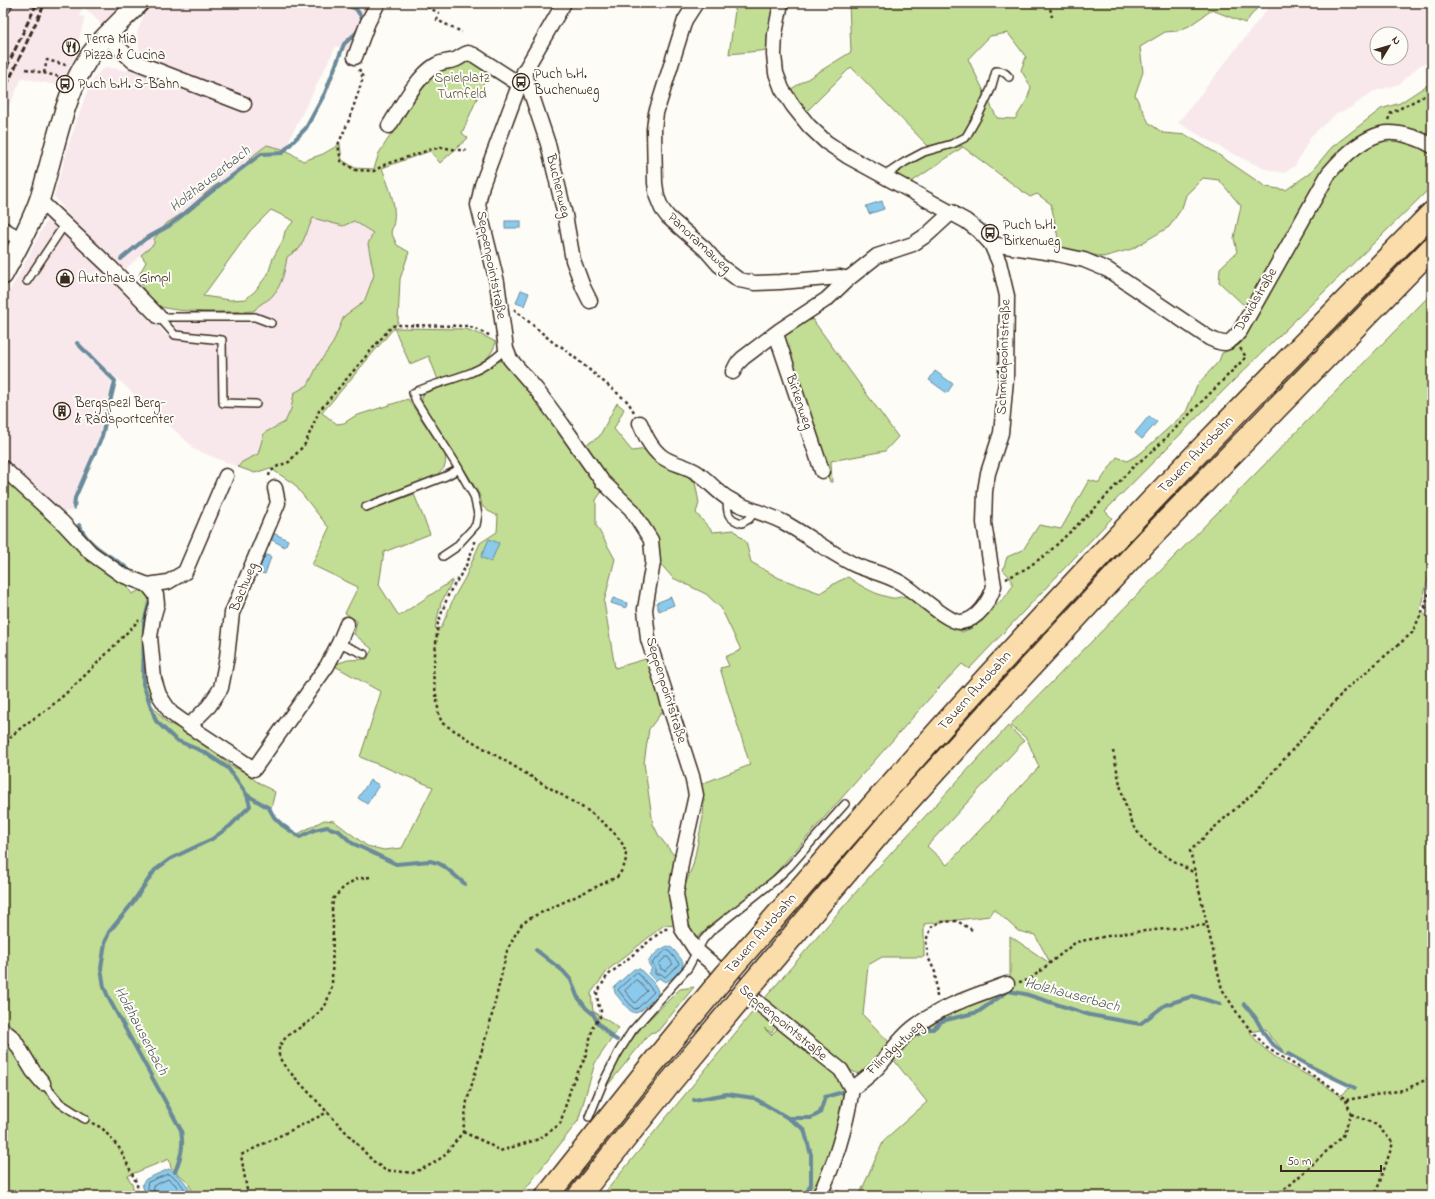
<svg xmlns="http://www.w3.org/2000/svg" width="1435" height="1199" font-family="'Indie Flower',sans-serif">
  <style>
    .built { fill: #f8e8ec; fill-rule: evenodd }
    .green { fill: #c2dd94; stroke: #7e8459; fill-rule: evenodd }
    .water { fill: #8bcaec; stroke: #6b8a9a }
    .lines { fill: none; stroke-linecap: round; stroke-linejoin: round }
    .shore { stroke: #5b6a70; stroke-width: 1 }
    .stream { stroke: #6b8a9a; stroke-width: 4 }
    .service-casing { stroke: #3b2a1e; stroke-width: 10 }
    .minor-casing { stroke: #3b2a1e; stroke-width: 17 }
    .secondary-casing { stroke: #3b2a1e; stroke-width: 22 }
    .motorway-casing { stroke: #3b2a1e; stroke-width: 25 }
    .path { stroke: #3b2a1e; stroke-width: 2.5; stroke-dasharray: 3 3; stroke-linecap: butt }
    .service { stroke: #fdfcf7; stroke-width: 7 }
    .minor { stroke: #fdfcf7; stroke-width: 14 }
    .secondary { stroke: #fdfcf7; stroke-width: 19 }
    .motorway { stroke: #faddab; stroke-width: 22 }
    .rail { stroke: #3b2a1e; stroke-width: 3; stroke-dasharray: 6 3; stroke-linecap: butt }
    .motorway-bridge-casing { stroke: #3b2a1e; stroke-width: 25; stroke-linecap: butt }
    .motorway-bridge { stroke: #faddab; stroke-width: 22 }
    .labels { text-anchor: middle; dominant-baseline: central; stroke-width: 4; stroke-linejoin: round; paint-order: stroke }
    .poi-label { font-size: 14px; fill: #3b2a1e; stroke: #fdfcf7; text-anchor: start }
    .park-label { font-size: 14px; fill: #5d573c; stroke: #fdfcf7 }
    .street-label { font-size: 14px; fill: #3b2a1e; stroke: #fdfcf7 }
    .water-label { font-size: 15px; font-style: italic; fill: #535a5c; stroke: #fdfcf7 }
  </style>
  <rect width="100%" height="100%" fill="#fdfcf7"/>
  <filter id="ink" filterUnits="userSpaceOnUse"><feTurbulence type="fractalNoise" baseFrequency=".025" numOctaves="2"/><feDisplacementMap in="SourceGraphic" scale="8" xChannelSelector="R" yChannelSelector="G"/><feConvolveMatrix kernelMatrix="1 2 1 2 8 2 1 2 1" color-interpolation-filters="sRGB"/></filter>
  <g filter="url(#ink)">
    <g class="built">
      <polygon points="13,3 124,3 102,25 82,5 80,16 85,17 74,57 61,86 22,78 3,119 3,23"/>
      <polygon points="152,3 351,3 370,11 352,54 336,46 289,140 286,150 267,145 255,154 237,172 213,187 183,213 167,223 154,244 122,272 82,232 54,196 71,137 89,86 100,71 108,67 127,71 139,48 137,33 144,15"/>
      <path d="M1272,3H1432V61L1420,65L1400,84L1372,92L1352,107L1336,114L1311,136L1295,166L1284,173L1265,169L1229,152L1178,123ZM1377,34H1401V58H1377Z"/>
      <polygon points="48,218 159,326 167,336 173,326 178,320 255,323 270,328 274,319 254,311 258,305 273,296 284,275 287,257 300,248 313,218 343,226 354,221 373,233 368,244 374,275 364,302 344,316 333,343 319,363 308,385 294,393 291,409 284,422 264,433 258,454 242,462 238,467 191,448 192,446 113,375 100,435 73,497 72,511 61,512 3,461 3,301 18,276"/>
    </g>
    <g class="green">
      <polygon points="736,3 774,3 769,50 729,54"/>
      <path d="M849,3H1261L1245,23L1212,10L1189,26L1177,31L1165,32L1140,47L1143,72L1135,95L1149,123L1163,133L1186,135L1216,153L1266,187L1286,190L1310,173L1332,147L1381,109L1400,103L1432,82V186L1228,386L1105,511L1112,518L969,669L962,664L936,691L772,877L695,939L687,925L683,909V890L693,865L703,817L704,800L701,784L750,765L720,668L729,666L725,657L741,650L721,608L706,594L673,578L658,561L646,546L634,524L609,495L582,447L599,437L617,403L624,409L614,429L632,451L647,449L659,459L695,482L699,503L696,513L713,532L734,530L746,542L751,562L779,578L820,593L837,582L848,577C862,587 876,595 892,598C897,599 902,595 907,597C927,605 943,622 962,632L972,628L1006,596L1013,585L1009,576L1003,570L1007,557L1023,550L1039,525L1061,529L1089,480L1099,483L1117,457L1127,461L1141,453L1186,412L1197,385L1219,361L1222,353L1233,349L1242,342L1249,325L1247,308L1219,282L1220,268L1237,252L1234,238L1241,206L1219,180L1203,178L1186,195L1182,208L1169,227L1132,249L1103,257L1060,248L1051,204L1037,194L1030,197L963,147L910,183L893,174L918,158L935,151L962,146L955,141L928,146L851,67L806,112L788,91L851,52ZM1008,33L1026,57L1021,70L1031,87L1027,100L1015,119L997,118L968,59L990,36Z"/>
      <path d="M465,58L489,71L462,133L468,138L440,163L430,151L382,168C389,188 400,210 391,232L397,245L409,252L400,279L398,322L394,328L466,329L482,335L496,342C488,369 461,373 438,380L429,356L410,364L394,328L322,413L337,424L344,423L355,416L408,399L445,455C447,467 444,469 435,476L363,504L367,511L414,494L430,534L384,552L379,585L399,616L453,580L441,603L435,628H441L454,597L465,578L480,543L497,532L498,516L488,511L482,506L480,496L468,475L434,426L422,404V398L425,391L431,387L472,377L498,361H505L552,416L603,490L596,500V525L615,559L604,602L615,668L649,658L665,708L649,729L644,763L653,824L659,836L673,854L680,859L677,926L664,925L608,970L591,993L593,1011L619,1028L595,1063L578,1121L520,1196H195L187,1181L171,1168L169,1159L127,1176L132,1183L135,1196H3V1035L25,1065L37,1088L43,1083L3,1023V475L122,580L132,594L142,589L149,599L152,608L150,686L151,704L167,723L191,733L231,766L243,771L256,781L275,792L270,812L296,835L324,820L334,821L367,846L384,850L402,848L433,787L360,757L381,692L333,665L348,660L367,659L372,649L354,634L357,621L345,613L358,587L312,565L329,528L294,484L270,468L255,473L238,467L242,462L258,454L264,433L285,422L291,409L294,393L308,385L319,363L333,343L344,316L364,302L374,275L368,244L373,233L354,221L343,226L313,218L300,248L287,257C285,270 282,285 273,295C268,302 260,302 254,311C235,312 168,314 155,304C145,297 142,286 139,275L146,262L141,255L154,244V239L167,223L183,213L213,187L237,172L255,154L267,145L286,150L303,161L323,154L340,144L342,160L355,168L374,169L379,153L425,82L445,68H454ZM271,210L294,221L285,231L283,240L273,258L268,274L255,291L246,299L230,300L203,296L250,231Z"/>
      <path d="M1432,293V564L1420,609L1428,618L1432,619V1196H859L884,1140L927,1102L893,1059L914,1033L962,1006L1013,987L1010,979V936L1051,964L1035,935L1018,931L994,909L990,916L924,924V957H882L868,965L863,1015L892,1045L862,1074L856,1073L848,1069L765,998L862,885L1008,726L1024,741L927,846L947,865L1039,767L1027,739L1010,725ZM1266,1029L1271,1038L1283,1049L1281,1052L1286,1056L1289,1053L1313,1066L1353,1086L1346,1090L1340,1096C1334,1092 1328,1087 1322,1083C1296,1068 1267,1058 1250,1032Z"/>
      <polygon points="810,316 898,437 885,451 831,461 832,482 830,482 785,346 784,337 787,332"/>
      <polygon points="694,987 658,1031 650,1033 607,1086 613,1071 630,1042 645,1023 680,989"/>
      <polygon points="755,1009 776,1027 771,1033 764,1028 771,1035 778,1028 842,1080 847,1096 816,1196 602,1196"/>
      <polygon points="830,1188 851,1196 826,1196"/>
    </g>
    <g class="water">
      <polygon points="882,201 884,209 869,214 866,206"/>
      <rect x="505" y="221" width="16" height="7"/>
      <polygon points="521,290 529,293 524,306 516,303"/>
      <polygon points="935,371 953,384 947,393 929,380"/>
      <polygon points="1149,416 1157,422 1142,439 1135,433"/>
      <polygon points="273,533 288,540 285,547 270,539"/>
      <polygon points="489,539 499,543 491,562 481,557"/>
      <polygon points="265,554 271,557 265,574 258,572"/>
      <polygon points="671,597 674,605 659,611 656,603"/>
      <polygon points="613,598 627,603 626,608 611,603"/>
      <polygon points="370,780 379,785 367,804 358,798"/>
      <path d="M668,946C673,948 675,951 678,955C680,958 683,960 683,964C683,970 671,980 665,982L659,978L655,981L648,973L652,969L648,963C651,956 661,948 668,946Z"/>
      <path d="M634,969H640C646,976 659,985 658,995C633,1018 637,1020 615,993L614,987Z"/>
      <path d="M169,1169C180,1175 188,1184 192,1196H146L142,1184L146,1179Z"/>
    </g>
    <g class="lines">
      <g class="shore">
        <polygon points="668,950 678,962 679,964 665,977 661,974 655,974 655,968 652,963 665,951"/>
        <polygon points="666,957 668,957 673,964 665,971 661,969 659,964"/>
        <polygon points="636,973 639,974 654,992 638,1008 635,1009 633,1008 618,990"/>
        <polygon points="636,980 638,981 647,991 635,1003 625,991"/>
        <path d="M150,1196L147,1185L148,1182L168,1174C178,1178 184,1187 188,1196"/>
        <polyline points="155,1196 153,1186 168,1179 175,1184 182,1196"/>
      </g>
      <g class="stream">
        <polyline points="340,3 356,9 363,19 361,22"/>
        <polyline points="121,259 145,239 169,226 221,184 261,154 282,153 306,128 325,93 344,44 356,33 359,28"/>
        <polyline points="74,508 75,498 102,436 115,381 77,343"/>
        <path d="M79,525C89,547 110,555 128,569"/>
        <polyline points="149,603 144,623 143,684 156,721 176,740 204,752 228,768 247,795 269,808 274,817 282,825 300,837 314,830 327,827 339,831 352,843 396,864 430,861 438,863 445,867 465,884"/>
        <polyline points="536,950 563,971 571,980 577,996 586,1008 593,1014 598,1023 612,1037 617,1040"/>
        <polyline points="1244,1004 1255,1017 1265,1035 1271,1043 1282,1051"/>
        <polyline points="913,1034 919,1034 924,1029 933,1029 942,1021 978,1012 1008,991 1025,994 1090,1015 1140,1024 1165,1005 1193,996 1220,1004"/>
        <polyline points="1288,1054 1311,1067 1355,1088"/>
        <polyline points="694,1100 727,1094 754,1098 788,1118 804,1129 811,1155 811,1184 805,1196"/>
        <polyline points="789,1118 811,1118 820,1113 825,1097 843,1092"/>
        <path d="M175,1172C181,1156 184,1147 181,1130L109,999L104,987L101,968L105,943L109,932L131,905L155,870L170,859L212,839L230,826L250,806L247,795"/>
      </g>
      <g class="service-casing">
        <g id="service">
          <path d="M884,176L905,162L924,152L952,144L966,137L979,114L991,89L996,71C1002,71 1005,72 1009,77"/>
          <polyline points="27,281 65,224"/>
          <polyline points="159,317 175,335 222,340 223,403 256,404"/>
          <polyline points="159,317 255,317 271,323"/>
          <path d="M727,498C727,513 727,519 742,523L749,519L756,510"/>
          <polyline points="366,507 446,476 459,469"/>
          <path d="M443,556L455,548L476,525L478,514L474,496L456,464L416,401L413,393C432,384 453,380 472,372C485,367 496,358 506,349"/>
          <polyline points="339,643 364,654"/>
          <polyline points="43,1083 60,1103 85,1119"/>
          <polyline points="589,1117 603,1083 618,1053 632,1031 688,968 703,940 711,931 775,880 790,866 845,804"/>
        </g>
      </g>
      <g class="minor-casing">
        <g id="minor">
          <path d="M564,3L524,72L482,185L478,205L497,282L506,349L510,359L536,389L562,424L602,481L631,509L651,540L653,562L645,609L648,639L692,776L696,795L682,858L676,894L682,929L695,949L762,1006L841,1070L852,1089C846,1126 836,1162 819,1196"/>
          <polyline points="696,3 685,20 656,113 654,129 655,183 657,197 662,209 668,217 705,249 719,265 739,280 755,283 780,282 840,277 848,279 877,256 913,244 928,234 952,212"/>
          <polyline points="3,7 5,3"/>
          <polyline points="106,36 133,61 244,104"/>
          <polyline points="355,57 368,22 378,3"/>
          <polyline points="524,72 548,144 565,215 573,260 583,287 590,301"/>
          <path d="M389,126C400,108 418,75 436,65C443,61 451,62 457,59C461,57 464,54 468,53L474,55L519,84"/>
          <polyline points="39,200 110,267 159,317"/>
          <polyline points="3,229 22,240"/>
          <path d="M991,244L1052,253L1084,260L1108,270L1209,338C1225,345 1228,346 1240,331L1329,173C1342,158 1361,139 1381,134C1395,130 1420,138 1432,146"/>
          <polyline points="776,334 822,471"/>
          <polyline points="733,372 737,364 743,358 780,330 827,299 848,279"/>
          <path d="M640,423C645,435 650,447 661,456C671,464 685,465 696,472C708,480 718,493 729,499C746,510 767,513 785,523C808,536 829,552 853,564C868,571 886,574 901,583C914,590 947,623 961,622C978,620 990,601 994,586L984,523L985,491L988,473L1001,433L1003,413L1006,379L1007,296L999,262L991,244L979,231L966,221L847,156L826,142L809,126L793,106L782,89L776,73L774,55L775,34L781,3"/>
          <polyline points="3,468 63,523 91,553 122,575 148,585 168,582 185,572 226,476"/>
          <polyline points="148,585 156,595 157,604 153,618 150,637 154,679 159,695 171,713 189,726 209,706 221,688 227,657 232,613 278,503 275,488"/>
          <polyline points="189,726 254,769 327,666 339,643 347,624"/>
          <polyline points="3,1030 13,1038 33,1071 43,1083"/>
          <path d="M852,1089C861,1082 871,1075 878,1067C890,1054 899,1039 913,1028C941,1006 974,996 1007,984"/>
        </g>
      </g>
      <g class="secondary-casing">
        <path id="secondary" d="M3,275C16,250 31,225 40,198C53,157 62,104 83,67C97,42 119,23 139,3"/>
      </g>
      <g class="motorway-casing">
        <g id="motorway">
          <path d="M732,967C818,868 903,769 992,672C1135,515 1283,364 1432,213"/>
          <polyline points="752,984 896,814 1008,691 1147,541 1432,248"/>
          <polyline points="547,1196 649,1068 718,984"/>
          <polyline points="579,1196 668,1085 738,1001"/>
        </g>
      </g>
      <g class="path">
        <polyline points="423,3 424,5 439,13 437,20 462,32"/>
        <polyline points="1049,3 1052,17"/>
        <polyline points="26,69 61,77"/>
        <polyline points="359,69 363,78 349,120 338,145 341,161 355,170 374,171 386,164 429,150 441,147 457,150 468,150"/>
        <polyline points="44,73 47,60 66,65"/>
        <polyline points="1388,120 1391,113 1432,92"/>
        <polyline points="514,309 555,344 562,347 628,402 634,412"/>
        <polyline points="269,476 270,472 278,466 289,462 305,444 319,411 392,326 398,325 468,326 491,336"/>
        <polyline points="1006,579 1027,568 1048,553 1095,508 1133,467 1156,448 1246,357 1240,348"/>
        <polyline points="1425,607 1432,613"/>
        <path d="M3,748C15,727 38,718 56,702C85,677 112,648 139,620"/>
        <path d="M1113,751C1119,778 1125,821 1144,840C1158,853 1180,864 1196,874"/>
        <path d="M370,877L356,879L344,887L333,899L332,910L333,924L332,986L326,1004L313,1019L287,1036L279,1046V1057L286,1068L373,1161L385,1170L413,1173L432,1164L444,1156L463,1132L467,1101L490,1023L507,951L515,935L522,924L532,917L617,877C641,849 611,830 590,812L442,723L439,715L433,674L438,623L449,593L465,568L474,546V541"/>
        <polyline points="1019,982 1029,980 1076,942 1124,933 1208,925"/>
        <polyline points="937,997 935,972 928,957 926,940 932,927 940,922 957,921 974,931"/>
        <polyline points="1346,1100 1404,1090 1432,1077"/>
        <polyline points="1351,1114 1377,1125 1393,1143 1375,1196"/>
        <polyline points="92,1123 102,1128 120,1149 137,1184 138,1196"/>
        <polyline points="463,1132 487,1143 500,1151 539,1139 560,1124 572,1084 585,1058 593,1027 600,1017 601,1011 598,1004 597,993 607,976 664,929 670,929"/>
        <polyline points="248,1196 241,1155 328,1112"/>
        <polyline points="1275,1196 1291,1184 1343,1136 1351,1114 1346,1100 1330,1086 1267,1048 1241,1019 1222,989 1190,851 1217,825 1257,790 1345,690 1412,633 1425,606 1432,582"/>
      </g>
      <use href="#service" class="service"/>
      <use href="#minor" class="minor"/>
      <use href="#secondary" class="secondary"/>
      <use href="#motorway" class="motorway"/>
      <g class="rail">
        <polyline points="3,75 37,3"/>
        <polyline points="3,93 45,3"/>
      </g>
      <g class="motorway-bridge-casing">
        <g id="motorway-bridge">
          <polyline points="718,984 732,967"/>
          <polyline points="738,1001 752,984"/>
        </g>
      </g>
      <use href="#motorway-bridge" class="motorway-bridge"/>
    </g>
  </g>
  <defs>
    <g id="restaurant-ring" transform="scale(0.9)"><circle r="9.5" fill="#fdfcf7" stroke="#3b2a1e" stroke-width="1.5"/><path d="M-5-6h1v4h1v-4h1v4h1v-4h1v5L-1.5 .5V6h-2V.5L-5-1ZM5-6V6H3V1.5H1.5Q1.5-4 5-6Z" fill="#3b2a1e"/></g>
    <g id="bus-ring" transform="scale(0.9)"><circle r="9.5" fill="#fdfcf7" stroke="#3b2a1e" stroke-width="1.5"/><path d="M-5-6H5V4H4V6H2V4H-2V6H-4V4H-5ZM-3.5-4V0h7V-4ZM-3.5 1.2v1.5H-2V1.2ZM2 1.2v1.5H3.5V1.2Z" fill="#3b2a1e"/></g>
    <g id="shop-ring" transform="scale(0.9)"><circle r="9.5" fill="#fdfcf7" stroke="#3b2a1e" stroke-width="1.5"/><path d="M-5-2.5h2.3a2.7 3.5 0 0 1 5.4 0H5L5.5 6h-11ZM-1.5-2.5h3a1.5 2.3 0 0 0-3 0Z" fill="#3b2a1e"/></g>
    <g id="building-ring" transform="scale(0.9)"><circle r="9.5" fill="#fdfcf7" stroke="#3b2a1e" stroke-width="1.5"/><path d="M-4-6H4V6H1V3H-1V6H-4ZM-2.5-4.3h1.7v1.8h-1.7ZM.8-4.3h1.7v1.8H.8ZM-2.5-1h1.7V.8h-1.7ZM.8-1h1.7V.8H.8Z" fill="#3b2a1e"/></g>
  </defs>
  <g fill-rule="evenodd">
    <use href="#restaurant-ring" x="71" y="47"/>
    <use href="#bus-ring" x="521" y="82"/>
    <use href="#bus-ring" x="65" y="84"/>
    <use href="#bus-ring" x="990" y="233"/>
    <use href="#shop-ring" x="65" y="278"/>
    <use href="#building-ring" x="62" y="411"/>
  </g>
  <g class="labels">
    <g class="poi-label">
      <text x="84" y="39">Terra Mia<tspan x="84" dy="16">Pizza &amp; Cucina</tspan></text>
      <text x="534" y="74">Puch b.H.<tspan x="534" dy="16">Buchenweg</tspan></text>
      <text x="78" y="84">Puch b.H. S-Bahn</text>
      <text x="1003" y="225">Puch b.H.<tspan x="1003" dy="16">Birkenweg</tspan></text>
      <text x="78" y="278">Autohaus Gimpl</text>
      <text x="75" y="403">Bergspezl Berg-<tspan x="75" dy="16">&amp; Radsportcenter</tspan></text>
    </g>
    <g class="park-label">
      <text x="462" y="78">Spielplatz<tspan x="462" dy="16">Turnfeld</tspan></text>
    </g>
    <g class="street-label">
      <text transform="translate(558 186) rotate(76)">Buchenweg</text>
      <text transform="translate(699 243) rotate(43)">Panoramaweg</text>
      <text transform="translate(491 265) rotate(79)">Seppenpointstraße</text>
      <text transform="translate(1256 300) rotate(-60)">Davidstraße</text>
      <text transform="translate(1004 357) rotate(-88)">Schmiedpointstraße</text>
      <text transform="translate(799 402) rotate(71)">Birkenweg</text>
      <text transform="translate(1196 455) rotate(-46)">Tauern Autobahn</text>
      <text transform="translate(244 587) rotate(-68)">Bachweg</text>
      <text transform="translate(666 690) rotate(73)">Seppenpointstraße</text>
      <text transform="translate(975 691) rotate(-48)">Tauern Autobahn</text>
      <text transform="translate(761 934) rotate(-49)">Tauern Autobahn</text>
      <text transform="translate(783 1023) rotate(40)">Seppenpointstraße</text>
      <text transform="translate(895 1048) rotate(-44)">Filindgutweg</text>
    </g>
    <g class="water-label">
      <text transform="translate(210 179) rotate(-38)">Holzhauserbach</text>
      <text transform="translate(1072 995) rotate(15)">Holzhauserbach</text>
      <text transform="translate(141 1031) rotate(62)">Holzhauserbach</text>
    </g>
  </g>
  <rect width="1435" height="1199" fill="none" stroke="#fdfcf7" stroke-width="16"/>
  <rect x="8" y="8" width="1419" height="1183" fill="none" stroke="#3b2a1e" stroke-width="1.5" filter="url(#ink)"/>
  <g transform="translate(1389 46) rotate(52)"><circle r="19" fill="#fdfcf7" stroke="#afa8a0"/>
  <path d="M0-3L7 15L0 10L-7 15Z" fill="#3b2a1e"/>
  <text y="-6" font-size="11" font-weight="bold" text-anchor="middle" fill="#3b2a1e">N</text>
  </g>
  <path d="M1281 1165v6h100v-6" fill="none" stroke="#3b2a1e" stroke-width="2"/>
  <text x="1287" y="1165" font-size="12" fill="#3b2a1e" stroke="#fdfcf7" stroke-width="3" paint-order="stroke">50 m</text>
</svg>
